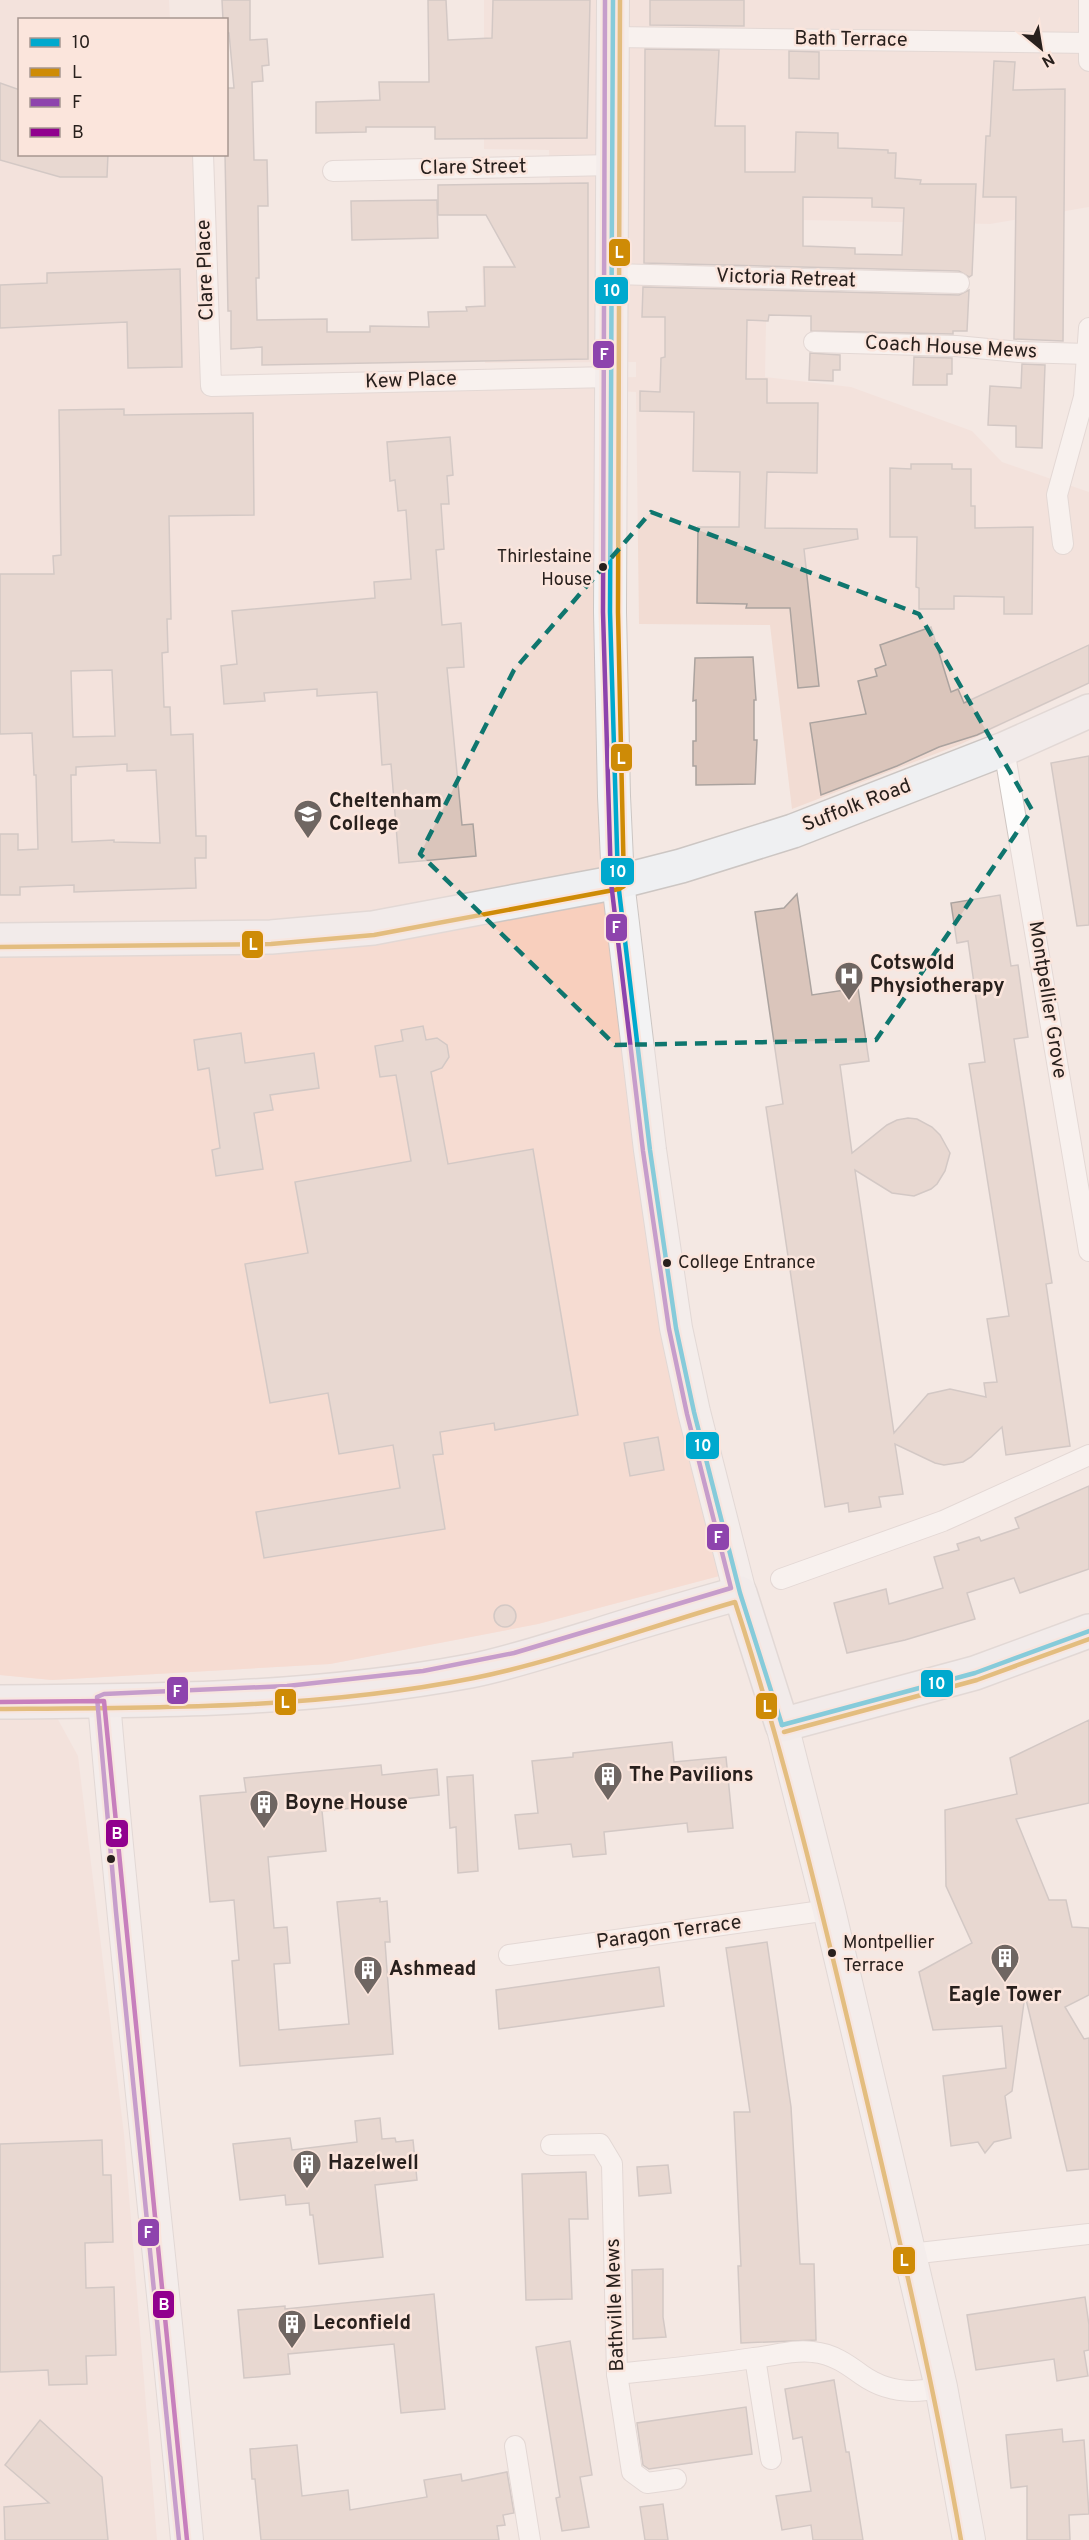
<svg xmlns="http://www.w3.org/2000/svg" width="1089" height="2540" font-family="Overpass,sans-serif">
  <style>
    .built { fill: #f2dcd3 }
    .green { fill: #f8cfbd }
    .building { fill: #dac5bb; stroke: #aba39f; stroke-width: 1.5; fill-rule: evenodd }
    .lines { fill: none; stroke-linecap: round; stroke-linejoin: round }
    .minor-casing { stroke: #cfc6c2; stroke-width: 22 }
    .primary-casing { stroke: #ccc6c3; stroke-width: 34 }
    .trunk-casing { stroke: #ccc6c3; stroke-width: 36 }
    .minor { stroke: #fdfcfb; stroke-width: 20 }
    .primary { stroke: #f3f3f4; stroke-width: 32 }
    .trunk { stroke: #eff0f2; stroke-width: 33 }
    .bus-1-casing { stroke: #fbe5dc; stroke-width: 9 }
    .bus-2-casing { stroke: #fbe5dc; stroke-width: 9 }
    .bus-3-casing { stroke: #fbe5dc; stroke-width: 9 }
    .bus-4-casing { stroke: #fbe5dc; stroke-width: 9 }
    .bus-1 { stroke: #00a9ce; stroke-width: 4.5 }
    .bus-2 { stroke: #ce8b06; stroke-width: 4.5 }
    .bus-3 { stroke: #8e44ad; stroke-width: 4.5 }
    .bus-4 { stroke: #91008e; stroke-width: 4.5 }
    .marked { fill: none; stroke: #0f766e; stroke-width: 4.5; stroke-dasharray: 12 8; stroke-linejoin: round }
    .bus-dot { fill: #28201d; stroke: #fbe5dc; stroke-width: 2 }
    .labels { text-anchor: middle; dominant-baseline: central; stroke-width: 5; stroke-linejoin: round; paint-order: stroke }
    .bus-label { font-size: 18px; fill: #28201d; stroke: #fbe5dc; text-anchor: start }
    .street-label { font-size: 20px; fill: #28201d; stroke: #fbe5dc }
    .poi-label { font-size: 20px; font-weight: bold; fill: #28201d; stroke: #fbe5dc; text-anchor: start }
    .line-badge { stroke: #fbe5dc; stroke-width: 2 }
    .badge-label { font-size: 16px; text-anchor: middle; font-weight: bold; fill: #fff }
  </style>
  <rect width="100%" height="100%" fill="#f4e8e3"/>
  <g class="built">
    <polygon points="0,0 169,0 170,19 20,20 20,154 198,155 211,386 636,377 636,362 485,363 482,266 552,264 549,150 484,149 484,0 1089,0 1089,207 990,224 803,220 702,222 702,271 767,275 765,377 851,387 972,431 1002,462 1089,492 1089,684 961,744 792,809 770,625 639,624 636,392 612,391 614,796 694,1412 688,1454 723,1575 538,1624 330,1664 52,1680 0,1675"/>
    <polygon points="0,1713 55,1714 78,1756 124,2134 157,2540 0,2540"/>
  </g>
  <polygon class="green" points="618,882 694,1412 688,1454 723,1575 538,1624 330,1664 52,1680 0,1675 0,940 271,937"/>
  <g class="building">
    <polygon points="222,0 250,0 250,40 267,39 269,65 262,66 263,81 252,82 254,160 267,160 268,206 258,206 259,278 256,278 257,320 327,319 327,332 370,332 370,326 429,327 428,312 467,311 466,307 485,306 484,267 515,267 486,215 438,215 438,185 588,183 588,359 262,365 262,347 231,349 231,311 228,311 225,154 226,88 234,88 229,33 226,33 226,20 223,20"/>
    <polygon points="428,0 446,0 448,40 492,38 493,0 590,0 587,138 435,139 435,127 366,127 366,132 316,133 316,102 380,100 379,82 429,82"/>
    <polygon points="650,0 744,0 744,26 650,25"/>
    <path d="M645,49L719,50L715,126H745V172H795L796,132L838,133V148L888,150V153H896L895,178L921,180L920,184H976L972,275L969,277L959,271L644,263ZM803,197L872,198V207L904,208L902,255L855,254V248L803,246Z"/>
    <polygon points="789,51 819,52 819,79 789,78"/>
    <polygon points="994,61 1015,62 1013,90 1065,89 1063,341 1014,339 1016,197 983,197 986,136 990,136"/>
    <polygon points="0,83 20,90 20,154 108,154 107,177 60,177 0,160"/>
    <polygon points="437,200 438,238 352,240 351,201"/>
    <polygon points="180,269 182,367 128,368 127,322 0,328 0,285 47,283 47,273"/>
    <polygon points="643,287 959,295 969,290 967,331 953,331 953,334 811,331 811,316 769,315 768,321 747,320 746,379 767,379 767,403 818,403 817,473 767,472 765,528 857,529 858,539 804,549 819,686 798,688 790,608 746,608 747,604 697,603 698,527 739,527 740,472 693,471 694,412 640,411 640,391 660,392 661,358 665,357 665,317 642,317"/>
    <polygon points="810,353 840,355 840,370 833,370 833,381 809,380"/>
    <polygon points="914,357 952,358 952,374 947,374 947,385 913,385"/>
    <polygon points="1022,364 1045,365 1042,448 1016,447 1016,426 988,425 990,386 1021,388"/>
    <path d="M124,409V415L253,413L254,515L169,516L171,619H167L168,652L162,653L164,707H170L171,735L193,734L196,836H206V858H195L196,888L74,892V885L20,887V895H0V834H18V850L38,849L36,775H34L32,733L0,734V574H54L53,556L61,555L59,410ZM112,670L115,736L73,737L71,671ZM127,764V771L156,770L160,843L114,842V840L72,842L71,775H76V767Z"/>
    <polygon points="450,437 453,475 447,476 449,504 441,504 444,549 436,550 442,625 461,623 464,667 447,668 462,825 473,824 476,856 399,863 391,764 382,765 377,692 317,696 317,689 264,693 265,701 224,704 221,666 237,664 232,611 375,598 374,582 411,579 406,510 398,511 395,480 390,481 387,442"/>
    <polygon points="911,464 952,464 952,469 971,469 971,506 975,506 975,528 1033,527 1032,614 1004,614 1004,597 954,596 954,609 919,609 919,588 916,587 917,537 890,537 890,468 911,469"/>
    <polygon points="931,627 951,692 958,689 964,703 1089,645 1089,683 977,735 939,747 897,766 821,795 810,723 866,714 858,681 877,676 875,669 886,665 880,645"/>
    <polygon points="753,657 756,700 754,700 754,740 757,740 755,784 696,785 696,766 693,766 693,741 696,741 696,700 693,701 695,658"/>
    <polygon points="1089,756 1089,925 1077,926 1051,763"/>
    <polygon points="797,894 812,995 858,988 869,1061 840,1065 852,1153 887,1125 897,1120 908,1118 917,1119 932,1127 940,1135 950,1153 945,1171 937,1184 931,1189 914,1196 892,1193 855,1170 894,1433 928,1394 950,1389 986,1397 984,1383 997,1382 987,1319 1009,1316 969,1064 985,1062 968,941 957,943 951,903 1000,895 1011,966 1018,965 1028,1037 1014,1039 1052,1283 1046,1284 1070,1446 1006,1455 1002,1427 971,1457 963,1462 944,1465 935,1463 895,1444 903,1494 879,1497 881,1507 849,1512 848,1503 825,1507 766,1107 783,1104 755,912 784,908"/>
    <polygon points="423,1026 426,1040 437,1038 447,1045 449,1057 442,1068 431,1072 448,1164 533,1149 578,1415 495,1430 494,1423 440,1432 443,1454 433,1455 445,1529 264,1558 256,1512 400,1488 393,1445 339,1454 328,1393 270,1403 245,1264 308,1253 295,1182 411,1161 396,1075 380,1077 375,1046 403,1041 401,1030"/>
    <polygon points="241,1033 245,1063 314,1053 319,1088 270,1095 273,1110 254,1113 263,1169 216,1176 212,1150 220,1148 209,1068 198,1070 194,1040"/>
    <polygon points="658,1437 664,1470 630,1476 624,1443"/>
    <polygon points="1089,1486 1089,1569 1020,1593 1014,1578 967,1593 975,1619 905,1640 847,1653 834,1603 886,1589 889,1604 943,1588 934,1557 959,1550 957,1544 979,1537 981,1541 1019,1528 1015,1518"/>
    <circle cx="505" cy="1616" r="11"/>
    <polygon points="1089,1720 1089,1803 1016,1819 1049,1900 1066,1900 1072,1927 1089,1928 1089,1995 1065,2007 1084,2039 1089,2038 1089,2169 1067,2171 1025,1995 1012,2091 1005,2096 1011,2138 994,2142 985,2153 978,2142 951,2146 943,2076 1006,2068 1002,2026 933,2030 919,1972 972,1943 946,1886 945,1810 1017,1794 1010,1758"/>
    <polygon points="672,1742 674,1762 726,1757 733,1828 688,1832 687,1823 604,1832 606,1854 573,1857 571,1844 519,1849 515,1815 538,1813 532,1761 573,1757 573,1753"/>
    <polygon points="381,1765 382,1775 437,1769 439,1795 385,1801 385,1805 322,1811 326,1851 268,1857 274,1928 287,1927 290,1963 274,1964 279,2030 349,2024 337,1902 380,1898 380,1902 387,1901 390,1942 385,1942 393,2054 240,2066 232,1961 239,1960 234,1900 210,1902 200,1796 246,1792 244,1778"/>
    <polygon points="473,1775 478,1871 458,1873 456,1827 450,1828 447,1777"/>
    <polygon points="767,1942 791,2107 800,2264 814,2264 816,2340 741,2343 738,2266 741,2266 734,2112 750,2112 726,1948"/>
    <polygon points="659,1967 664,2006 499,2029 496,1990"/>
    <polygon points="380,2118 382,2139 395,2138 396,2142 413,2140 417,2180 375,2185 383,2257 319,2264 313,2215 310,2215 309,2203 286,2205 285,2195 240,2200 233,2144 290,2138 292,2150 357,2142 355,2121"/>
    <polygon points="102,2140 103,2175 111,2175 113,2242 85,2243 86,2288 114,2287 116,2355 86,2356 87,2384 49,2385 48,2370 0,2372 0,2144"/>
    <polygon points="668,2165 671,2193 639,2196 637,2167"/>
    <polygon points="586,2172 588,2219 569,2219 572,2299 526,2300 522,2174"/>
    <polygon points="663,2269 663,2317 666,2337 633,2339 632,2270"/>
    <polygon points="434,2294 445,2409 401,2413 394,2344 288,2354 290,2374 244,2378 238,2310 285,2306 285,2309"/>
    <polygon points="1085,2297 1089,2325 1089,2350 1084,2351 1088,2376 1057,2381 1054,2359 976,2370 967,2315"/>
    <polygon points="570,2341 592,2475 580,2477 589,2527 562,2531 556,2498 560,2497 536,2347"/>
    <polygon points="834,2380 846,2452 849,2452 863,2540 813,2540 811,2525 782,2530 776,2496 811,2491 802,2437 793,2439 785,2389"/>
    <polygon points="746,2407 752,2454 649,2469 643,2465 637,2423"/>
    <polygon points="40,2420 102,2477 108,2540 5,2540 4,2507 49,2503 5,2465"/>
    <polygon points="1062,2429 1063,2442 1084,2440 1089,2514 1069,2515 1070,2540 1027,2540 1027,2486 1011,2488 1006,2435"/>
    <polygon points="297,2445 302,2496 348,2490 350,2510 427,2497 424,2480 461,2474 462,2481 507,2472 514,2513 503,2515 505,2525 497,2526 499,2540 261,2540 255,2479 252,2479 250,2449"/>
    <polygon points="663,2504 668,2540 645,2540 640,2507"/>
  </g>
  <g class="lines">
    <g class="minor-casing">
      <g id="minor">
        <polyline points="1089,0 1089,61"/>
        <polyline points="613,37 1089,43"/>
        <polyline points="203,154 211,386 611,377"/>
        <polyline points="333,171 613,165"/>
        <polyline points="612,274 959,283"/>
        <polyline points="814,342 956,346 1019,352 1088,354"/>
        <polyline points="1063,544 1057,495 1084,397 1089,328"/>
        <polyline points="1004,749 1089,1251"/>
        <polyline points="781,1579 943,1521 1089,1455"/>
        <polyline points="509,1955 829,1910"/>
        <polyline points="551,2145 600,2144 612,2164 617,2374 632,2472 647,2483 676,2479"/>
        <polyline points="910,2254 1089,2234"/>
        <polyline points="755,2358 771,2459"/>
        <path d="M617,2374C663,2369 709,2365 754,2358C774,2356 794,2349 813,2352C833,2354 847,2364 862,2375C886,2392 914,2394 941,2387"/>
        <polyline points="515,2446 530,2540"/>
      </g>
    </g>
    <g class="primary-casing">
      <g id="primary">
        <polyline points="613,0 610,612 614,796 618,882 650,1150 676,1328 694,1412 740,1593"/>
        <path d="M104,1701C127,1981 162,2260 187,2540"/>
        <polyline points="782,1725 829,1910 941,2387 969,2540"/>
      </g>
    </g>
    <g class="trunk-casing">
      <g id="trunk">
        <polyline points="0,940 271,937 373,928 618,882 681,866 793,831 1004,749 1089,711"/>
        <path d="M0,1702C157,1701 315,1700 470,1671C511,1663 551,1649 592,1637C641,1621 690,1607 740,1593L782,1725L975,1673L1089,1631"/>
      </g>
    </g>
    <use href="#minor" class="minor"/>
    <use href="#primary" class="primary"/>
    <use href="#trunk" class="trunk"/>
    <g class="bus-1-casing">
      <g id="bus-1">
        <polyline points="613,0 610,612 618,882 650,1150 676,1328 694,1412 740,1593 782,1725"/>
        <polyline points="782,1725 975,1673 1089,1631"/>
      </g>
    </g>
    <g class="bus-2-casing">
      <g id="bus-2">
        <polyline points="0,947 271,944 374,935 619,889 624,886 618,612 620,0"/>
        <path d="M0,1709C158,1708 319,1709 474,1678C562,1660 648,1627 735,1602C786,1759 824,1920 862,2080C898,2233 934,2385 961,2540"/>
        <polyline points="784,1732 977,1680 1089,1639"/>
      </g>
    </g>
    <g class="bus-3-casing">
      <polyline id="bus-3" points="179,2540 116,1912 97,1697 104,1694 287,1686 423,1671 514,1653 731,1588 687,1414 669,1329 643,1151 611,882 603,612 605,0"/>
    </g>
    <g class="bus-4-casing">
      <polyline id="bus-4" points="0,1702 104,1701 187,2540"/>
    </g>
    <use href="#bus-1" class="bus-1"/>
    <use href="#bus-2" class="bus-2"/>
    <use href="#bus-3" class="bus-3"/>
    <use href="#bus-4" class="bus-4"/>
  </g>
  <path d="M0 0H1089V2540H0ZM651,512L919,614L1032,810L876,1040L615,1045L420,854L514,670Z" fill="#f4e8e3" fill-opacity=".55" fill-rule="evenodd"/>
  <path class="marked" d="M651,512L919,614L1032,810L876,1040L615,1045L420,854L514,670Z"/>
  <defs>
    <g id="school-pin" transform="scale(1.5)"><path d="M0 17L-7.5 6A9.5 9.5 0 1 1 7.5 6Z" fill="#6f6662" stroke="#fbe5dc"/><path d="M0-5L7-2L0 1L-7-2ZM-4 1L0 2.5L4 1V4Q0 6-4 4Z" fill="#fff"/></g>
    <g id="hospital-pin" transform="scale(1.5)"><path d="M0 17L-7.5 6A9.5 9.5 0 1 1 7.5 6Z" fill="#6f6662" stroke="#fbe5dc"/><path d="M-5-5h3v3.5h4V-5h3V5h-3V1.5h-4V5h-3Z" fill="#fff"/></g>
    <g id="building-pin" transform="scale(1.5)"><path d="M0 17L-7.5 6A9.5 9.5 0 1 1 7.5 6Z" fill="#6f6662" stroke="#fbe5dc"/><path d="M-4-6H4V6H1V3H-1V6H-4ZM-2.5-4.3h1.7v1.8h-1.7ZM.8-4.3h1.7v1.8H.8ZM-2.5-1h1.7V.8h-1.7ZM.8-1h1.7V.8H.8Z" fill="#fff"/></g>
  </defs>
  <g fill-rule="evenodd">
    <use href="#school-pin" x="308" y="814"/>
    <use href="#hospital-pin" x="849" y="976"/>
    <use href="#building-pin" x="608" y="1776"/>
    <use href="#building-pin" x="264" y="1804"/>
    <use href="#building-pin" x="1005" y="1958"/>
    <use href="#building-pin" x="368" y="1970"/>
    <use href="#building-pin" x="307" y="2164"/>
    <use href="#building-pin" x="292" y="2324"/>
  </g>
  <g class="bus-dot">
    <circle cx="603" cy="567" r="5"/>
    <circle cx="667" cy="1263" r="5"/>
    <circle cx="111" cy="1859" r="5"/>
    <circle cx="832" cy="1953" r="5"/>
  </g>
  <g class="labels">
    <g class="bus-label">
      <text x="592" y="557" text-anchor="end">Thirlestaine<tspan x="592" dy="23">House</tspan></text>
      <text x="678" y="1263">College Entrance</text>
      <text x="843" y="1943">Montpellier<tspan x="843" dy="23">Terrace</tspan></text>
    </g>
    <g class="street-label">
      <text transform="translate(851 40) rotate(1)">Bath Terrace</text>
      <text transform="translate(473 168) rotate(-1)">Clare Street</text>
      <text transform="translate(206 270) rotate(-92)">Clare Place</text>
      <text transform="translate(786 279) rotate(2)">Victoria Retreat</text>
      <text transform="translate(951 348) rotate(3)">Coach House Mews</text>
      <text transform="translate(411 381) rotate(-2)">Kew Place</text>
      <text transform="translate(857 806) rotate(-21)">Suffolk Road</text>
      <text transform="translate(1047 1000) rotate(81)">Montpellier Grove</text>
      <text transform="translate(669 1933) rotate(-8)">Paragon Terrace</text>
      <text transform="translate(616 2305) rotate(-92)">Bathville Mews</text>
    </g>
    <g class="poi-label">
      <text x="329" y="802">Cheltenham<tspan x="329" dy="23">College</tspan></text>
      <text x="870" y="964">Cotswold<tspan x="870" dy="23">Physiotherapy</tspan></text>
      <text x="629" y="1776">The Pavilions</text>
      <text x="285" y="1804">Boyne House</text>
      <text x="389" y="1970">Ashmead</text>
      <text x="1005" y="1996" text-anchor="middle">Eagle Tower</text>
      <text x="328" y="2164">Hazelwell</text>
      <text x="313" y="2324">Leconfield</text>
    </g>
  </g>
  <g class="line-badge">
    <rect x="608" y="238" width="23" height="29" rx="6" fill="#ce8b06"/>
    <rect x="594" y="276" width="35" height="29" rx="6" fill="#00a9ce"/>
    <rect x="592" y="340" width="23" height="29" rx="6" fill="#8e44ad"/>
    <rect x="610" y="743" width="23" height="29" rx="6" fill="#ce8b06"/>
    <rect x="600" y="857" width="35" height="29" rx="6" fill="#00a9ce"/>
    <rect x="605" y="913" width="23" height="29" rx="6" fill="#8e44ad"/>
    <rect x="241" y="930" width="23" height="29" rx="6" fill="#ce8b06"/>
    <rect x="685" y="1431" width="35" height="29" rx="6" fill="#00a9ce"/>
    <rect x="706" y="1523" width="24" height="28" rx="6" fill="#8e44ad"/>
    <rect x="920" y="1669" width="34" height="29" rx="6" fill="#00a9ce"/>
    <rect x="166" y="1676" width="23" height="29" rx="6" fill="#8e44ad"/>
    <rect x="274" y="1688" width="23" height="28" rx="6" fill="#ce8b06"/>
    <rect x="755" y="1692" width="23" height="28" rx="6" fill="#ce8b06"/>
    <rect x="105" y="1819" width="24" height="29" rx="6" fill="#91008e"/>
    <rect x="137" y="2218" width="23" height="29" rx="6" fill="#8e44ad"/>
    <rect x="892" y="2246" width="24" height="29" rx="6" fill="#ce8b06"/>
    <rect x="152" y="2290" width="23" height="29" rx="6" fill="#91008e"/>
  </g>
  <g class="badge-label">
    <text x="619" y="258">L</text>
    <text x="612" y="296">10</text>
    <text x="604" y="360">F</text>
    <text x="621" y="764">L</text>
    <text x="618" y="877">10</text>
    <text x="616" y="933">F</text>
    <text x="253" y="950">L</text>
    <text x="703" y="1451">10</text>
    <text x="718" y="1543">F</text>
    <text x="937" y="1689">10</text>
    <text x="177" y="1697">F</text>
    <text x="285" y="1708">L</text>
    <text x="767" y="1712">L</text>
    <text x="117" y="1839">B</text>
    <text x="148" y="2238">F</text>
    <text x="904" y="2266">L</text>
    <text x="164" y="2310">B</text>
  </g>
  <rect x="18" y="18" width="210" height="138" fill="#fbe5dc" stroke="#a79690" stroke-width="1.5"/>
  <rect x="30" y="38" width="30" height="9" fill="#00a9ce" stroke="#a79690" stroke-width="1.5"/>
  <text x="72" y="48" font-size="18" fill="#28201d">10</text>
  <rect x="30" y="68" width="30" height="9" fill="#ce8b06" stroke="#a79690" stroke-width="1.5"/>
  <text x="72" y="78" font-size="18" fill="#28201d">L</text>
  <rect x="30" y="98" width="30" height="9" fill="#8e44ad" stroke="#a79690" stroke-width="1.5"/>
  <text x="72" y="108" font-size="18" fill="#28201d">F</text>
  <rect x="30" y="128" width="30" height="9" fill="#91008e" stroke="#a79690" stroke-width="1.5"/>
  <text x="72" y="138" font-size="18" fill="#28201d">B</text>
  <g transform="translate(1041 48) rotate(150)" stroke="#fbe5dc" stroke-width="4.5" paint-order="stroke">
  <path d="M0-4.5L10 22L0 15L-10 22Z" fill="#28201d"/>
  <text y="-9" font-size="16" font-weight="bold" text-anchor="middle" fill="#28201d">N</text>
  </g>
</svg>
